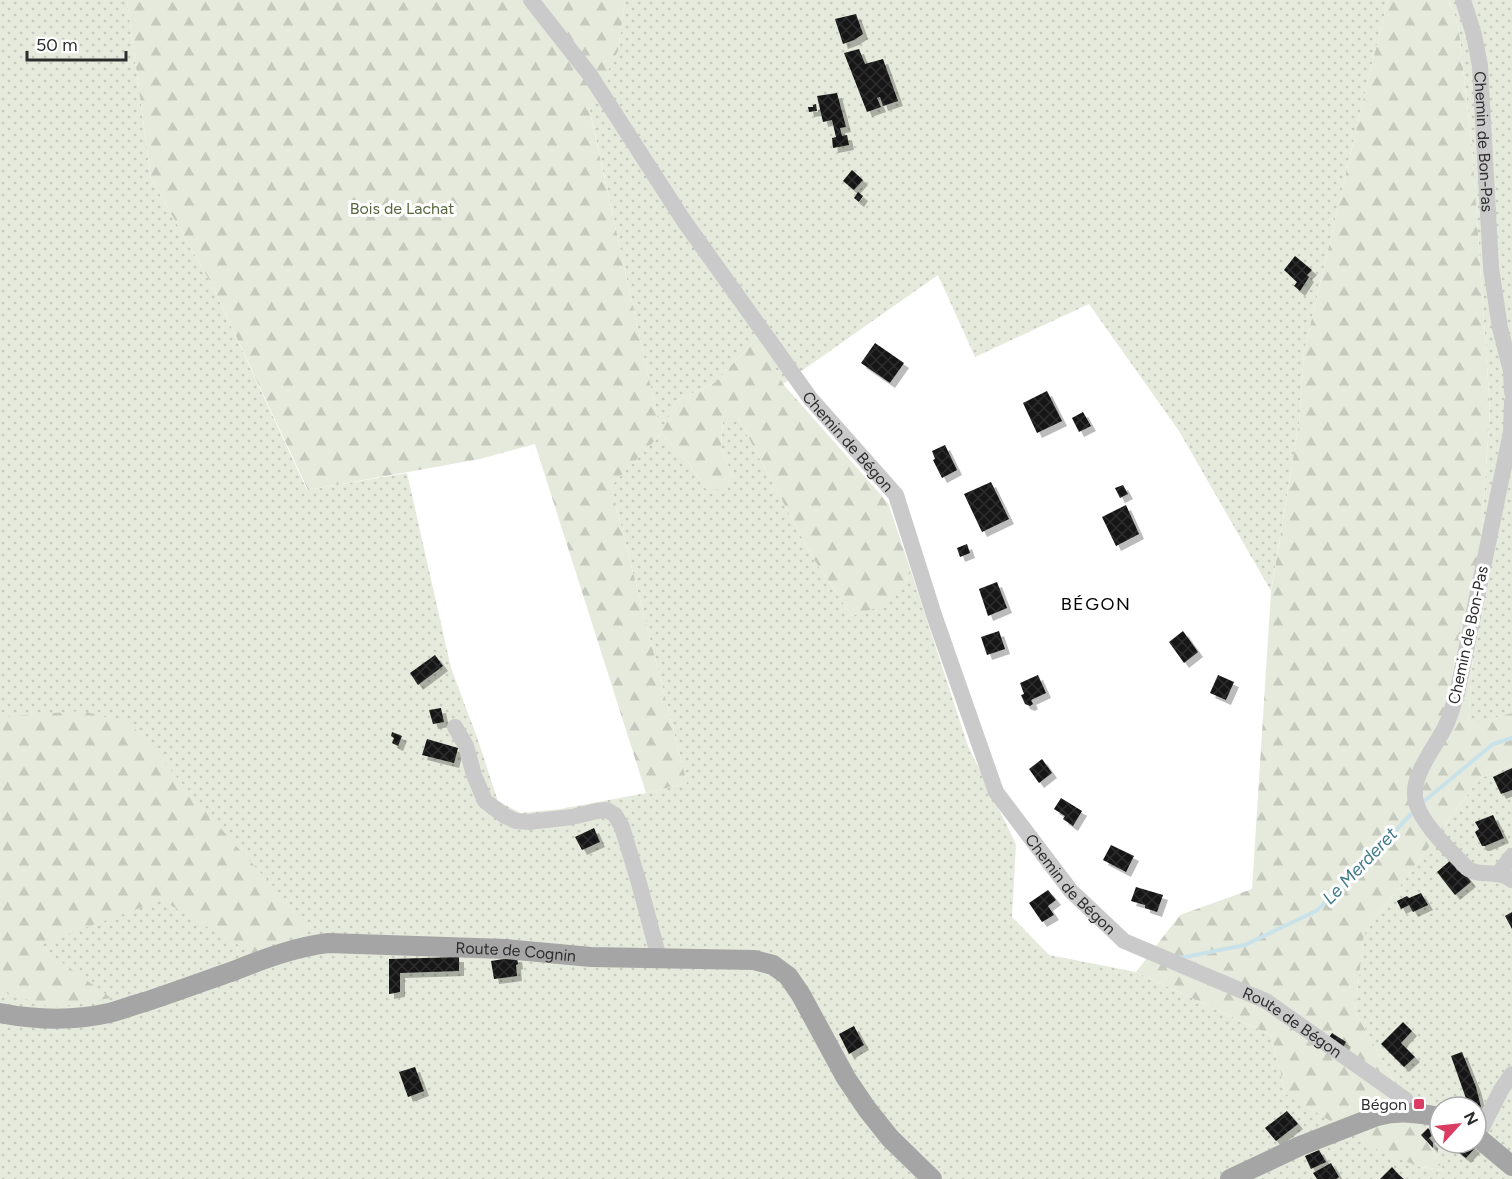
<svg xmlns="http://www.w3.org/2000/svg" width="1512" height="1179" font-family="Figtree,sans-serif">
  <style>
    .grass { fill: url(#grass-dots); fill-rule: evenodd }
    .forest { fill: url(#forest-firs) }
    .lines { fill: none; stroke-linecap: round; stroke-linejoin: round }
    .stream { stroke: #c9e2e9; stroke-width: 4 }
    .building { fill: url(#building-cross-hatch); filter: url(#shadow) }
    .minor { stroke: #cacaca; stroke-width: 16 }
    .major { stroke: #a5a5a5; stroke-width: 20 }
    .poi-dot { fill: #d93b62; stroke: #fff; stroke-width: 2 }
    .labels { text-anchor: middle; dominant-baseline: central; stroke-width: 6; stroke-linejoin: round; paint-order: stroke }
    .street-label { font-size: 16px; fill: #2d2d2d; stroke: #fff }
    .park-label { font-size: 16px; fill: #57663e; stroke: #fff }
    .poi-label { font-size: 16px; fill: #2d2d2d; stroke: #fff; text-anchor: end }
    .neighbourhood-label { font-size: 18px; letter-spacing: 1.5px; fill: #000; stroke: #fff }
    .water-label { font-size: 18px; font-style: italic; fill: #417a8a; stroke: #fff }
  </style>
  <defs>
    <pattern id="grass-dots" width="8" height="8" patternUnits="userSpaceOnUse" patternTransform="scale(1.5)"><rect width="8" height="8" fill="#e6eadc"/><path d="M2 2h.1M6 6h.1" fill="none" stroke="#c6c9bd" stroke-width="1.8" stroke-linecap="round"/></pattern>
    <pattern id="forest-firs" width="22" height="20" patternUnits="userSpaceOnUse" patternTransform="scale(1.5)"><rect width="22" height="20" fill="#e6eadc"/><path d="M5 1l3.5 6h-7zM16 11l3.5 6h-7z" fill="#c6c9bd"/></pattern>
    <pattern id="building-cross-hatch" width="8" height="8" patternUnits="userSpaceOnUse" patternTransform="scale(1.5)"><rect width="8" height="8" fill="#141414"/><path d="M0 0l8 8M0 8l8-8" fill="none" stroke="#2e2e2e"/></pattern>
    <filter id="shadow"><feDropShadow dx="5" dy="5" stdDeviation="0" flood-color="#0004"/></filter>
  </defs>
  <rect width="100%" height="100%" fill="#fff"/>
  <g class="grass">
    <path d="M0,0H127L151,179L211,283L307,490L407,473L451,668L478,740L498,801L521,813L560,809L646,793L687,783L611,486L661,434L589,107L618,51L625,0H1388L1367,84L1304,352L1299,423L1271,591L1179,431L1089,304L975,357L938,275L783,384L758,336L716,382L676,401L661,434L688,462L706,489L733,478L721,447L723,418H738L813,558L852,616L906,581L910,568L968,746L1016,844L1012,917L1049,955L1136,972L1271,1035L1286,1094L1420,1167L1443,1170L1355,1011L1364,934L1421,858L1479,779L1512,765V1179H0ZM1440,1107H1476V1143H1440Z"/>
    <polygon points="1448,0 1512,0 1512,713 1468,726 1490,410 1472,147 1458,23"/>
  </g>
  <g class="forest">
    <polygon points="127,0 625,0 618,51 589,108 661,433 676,401 716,382 759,335 783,384 888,503 910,568 906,581 885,605 852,616 813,558 738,418 723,418 721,447 733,478 727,490 706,489 688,462 661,434 611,486 687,783 646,793 535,444 480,459 308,490 211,283 151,179"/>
    <polygon points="1388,0 1448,0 1458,23 1472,147 1490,410 1468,725 1512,713 1512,765 1479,779 1421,858 1364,934 1355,1011 1443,1170 1420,1167 1378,1150 1286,1094 1271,1035 1136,972 1180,915 1252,889 1271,592 1299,423 1304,352 1367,84"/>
    <polygon points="82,711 130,723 236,846 312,928 252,953 162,900 38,945 111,998 53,1008 0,991 0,717"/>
  </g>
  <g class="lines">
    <g class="stream">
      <polyline points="1422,803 1493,744 1512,738"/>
      <polyline points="1180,958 1245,945 1316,911 1338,891 1415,810"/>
    </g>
  </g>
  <g class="building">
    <polygon points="856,14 863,34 854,40 843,44 835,19"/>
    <polygon points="859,49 865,64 883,59 898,101 883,106 880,97 877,98 881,107 867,112 844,53"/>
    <polygon points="837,93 846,127 840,128 842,136 847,135 849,145 833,148 832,138 836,137 832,120 823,122 817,96"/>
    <polygon points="816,104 817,111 809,112 808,107 813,107 813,105"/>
    <polygon points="852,170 863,180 854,190 843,181"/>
    <polygon points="858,192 863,196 859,202 854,198"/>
    <polygon points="1295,256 1312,270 1307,275 1309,277 1300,291 1294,286 1297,282 1284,270"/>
    <polygon points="875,343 904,363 890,383 861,363"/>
    <polygon points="1047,391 1062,421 1037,433 1023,403"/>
    <polygon points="1083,412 1091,426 1079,432 1072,418"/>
    <polygon points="945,445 957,470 942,478 933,460 935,459 932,451"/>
    <polygon points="991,482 1009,519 982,532 964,494"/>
    <polygon points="1123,485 1128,494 1120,498 1115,488"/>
    <polygon points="1126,505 1139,534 1116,546 1102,517"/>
    <polygon points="967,544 970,553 960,557 957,548"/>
    <polygon points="997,582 1007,608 988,616 979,589"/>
    <polygon points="999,631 1005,649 987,655 981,637"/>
    <polygon points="1183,631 1198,652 1184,663 1169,642"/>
    <polygon points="435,655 443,666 418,685 410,673"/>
    <polygon points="1038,675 1046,693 1031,700 1033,704 1030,706 1025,704 1021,695 1024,694 1020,683"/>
    <polygon points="1218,675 1234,682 1226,700 1210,693"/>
    <polygon points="441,708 444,722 433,724 429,710"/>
    <polygon points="392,732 402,736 398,746 392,743 394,738 391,736"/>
    <polygon points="427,739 458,748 454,763 422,755"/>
    <polygon points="1042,759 1052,773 1039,783 1029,769"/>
    <polygon points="1512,768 1512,790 1501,794 1493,777"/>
    <polygon points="1061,798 1082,811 1073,826 1063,819 1065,816 1054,809"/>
    <polygon points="1493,815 1504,838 1485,846 1482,846 1475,832 1479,829 1475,822"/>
    <polygon points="594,828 600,842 582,850 575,837"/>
    <polygon points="1111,845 1134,856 1126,872 1103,860"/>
    <polygon points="1451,860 1457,870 1460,872 1462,870 1471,882 1455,895 1437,872"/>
    <polygon points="1136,887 1163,895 1157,912 1145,908 1145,905 1131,901"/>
    <polygon points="1048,890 1056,900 1048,906 1054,915 1042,922 1029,903"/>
    <polygon points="1421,893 1428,905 1413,912 1409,905 1401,909 1397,901 1407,896 1409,898"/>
    <polygon points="1512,912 1512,929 1505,916"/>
    <polygon points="459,957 459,971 400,973 400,992 389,994 389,959"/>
    <polygon points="517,957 518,964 516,965 517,976 494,979 491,961"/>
    <polygon points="1403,1022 1412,1031 1401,1043 1415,1057 1404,1067 1381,1044"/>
    <polygon points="854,1026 864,1045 849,1054 839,1034"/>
    <polygon points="1332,1033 1346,1042 1340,1053 1325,1043"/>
    <polygon points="1462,1052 1476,1087 1481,1107 1476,1109 1476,1107 1469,1107 1451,1056"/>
    <polygon points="415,1067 424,1091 408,1097 399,1072"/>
    <polygon points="1287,1111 1298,1124 1276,1141 1265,1128"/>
    <polygon points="1428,1128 1434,1134 1429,1138 1433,1143 1433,1148 1421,1135"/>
    <polygon points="1447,1143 1469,1143 1475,1148 1466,1158"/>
    <polygon points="1319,1150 1326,1162 1311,1169 1305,1156"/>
    <polygon points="1331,1163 1339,1177 1336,1179 1317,1179 1313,1173"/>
    <polygon points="1392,1167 1399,1175 1404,1179 1380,1179"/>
  </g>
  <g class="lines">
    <g class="minor">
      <path id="s1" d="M531,0L590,75L684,221L774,347L810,398L896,495L934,615L996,792L1071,891L1124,941L1266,1001L1406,1100L1411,1112"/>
      <path id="s2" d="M1463,0L1474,35L1480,66L1491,268L1500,328L1511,371L1512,392"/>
      <path d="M1512,402L1511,432L1457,694C1453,704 1451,715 1446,725C1436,747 1409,776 1416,802C1422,825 1451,851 1467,868C1480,878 1496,868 1512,880"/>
      <polyline points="455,727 466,746 474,775 485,801 505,816 516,821 529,822 572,817 597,811 607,810 615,815 622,827 639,883 659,958"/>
      <polyline points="1498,874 1512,856"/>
      <polyline points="1477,1137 1501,1090 1512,1074"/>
    </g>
    <g class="major">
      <path id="s3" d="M0,1013C36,1020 73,1021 109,1013C121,1010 133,1005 145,1002C175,992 205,981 236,970C266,958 296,947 328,943L506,949L591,957L754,960L773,965L788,976L801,995L846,1078L867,1109L890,1138L932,1179"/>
      <polyline points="1476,1136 1512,1166"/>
      <path d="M1230,1179L1300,1146L1377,1116C1399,1110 1418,1113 1440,1117"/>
    </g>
  </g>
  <rect class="poi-dot" x="1413" y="1098" width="12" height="12" rx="3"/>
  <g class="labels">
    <g class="street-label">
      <text stroke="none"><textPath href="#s2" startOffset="144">Chemin de Bon-Pas</textPath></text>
      <text stroke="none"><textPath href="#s1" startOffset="544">Chemin de Bégon</textPath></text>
      <text transform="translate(1468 635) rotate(-78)">Chemin de Bon-Pas</text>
      <text stroke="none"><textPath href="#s1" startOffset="1048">Chemin de Bégon</textPath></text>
      <text stroke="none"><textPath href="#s3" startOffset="528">Route de Cognin</textPath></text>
      <text stroke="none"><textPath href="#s1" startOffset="1314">Route de Bégon</textPath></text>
    </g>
    <g class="park-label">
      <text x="402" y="208">Bois de Lachat</text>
    </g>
    <g class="poi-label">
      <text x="1407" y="1104">Bégon</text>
    </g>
    <g class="neighbourhood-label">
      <text x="1096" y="604">BÉGON</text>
    </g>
    <g class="water-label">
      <text transform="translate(1360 866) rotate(-46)">Le Merderet</text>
    </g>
  </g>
  <g transform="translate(1458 1125) rotate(63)"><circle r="28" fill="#ffffff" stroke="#ababab" stroke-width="1.5"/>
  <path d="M0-4.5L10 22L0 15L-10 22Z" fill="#d93b62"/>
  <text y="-9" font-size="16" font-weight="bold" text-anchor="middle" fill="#2d2d2d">N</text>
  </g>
  <path d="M27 51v9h99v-9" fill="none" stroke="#2d2d2d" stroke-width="3"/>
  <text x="36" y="51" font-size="18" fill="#2d2d2d" stroke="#ffffff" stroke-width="4.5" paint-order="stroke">50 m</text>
</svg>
